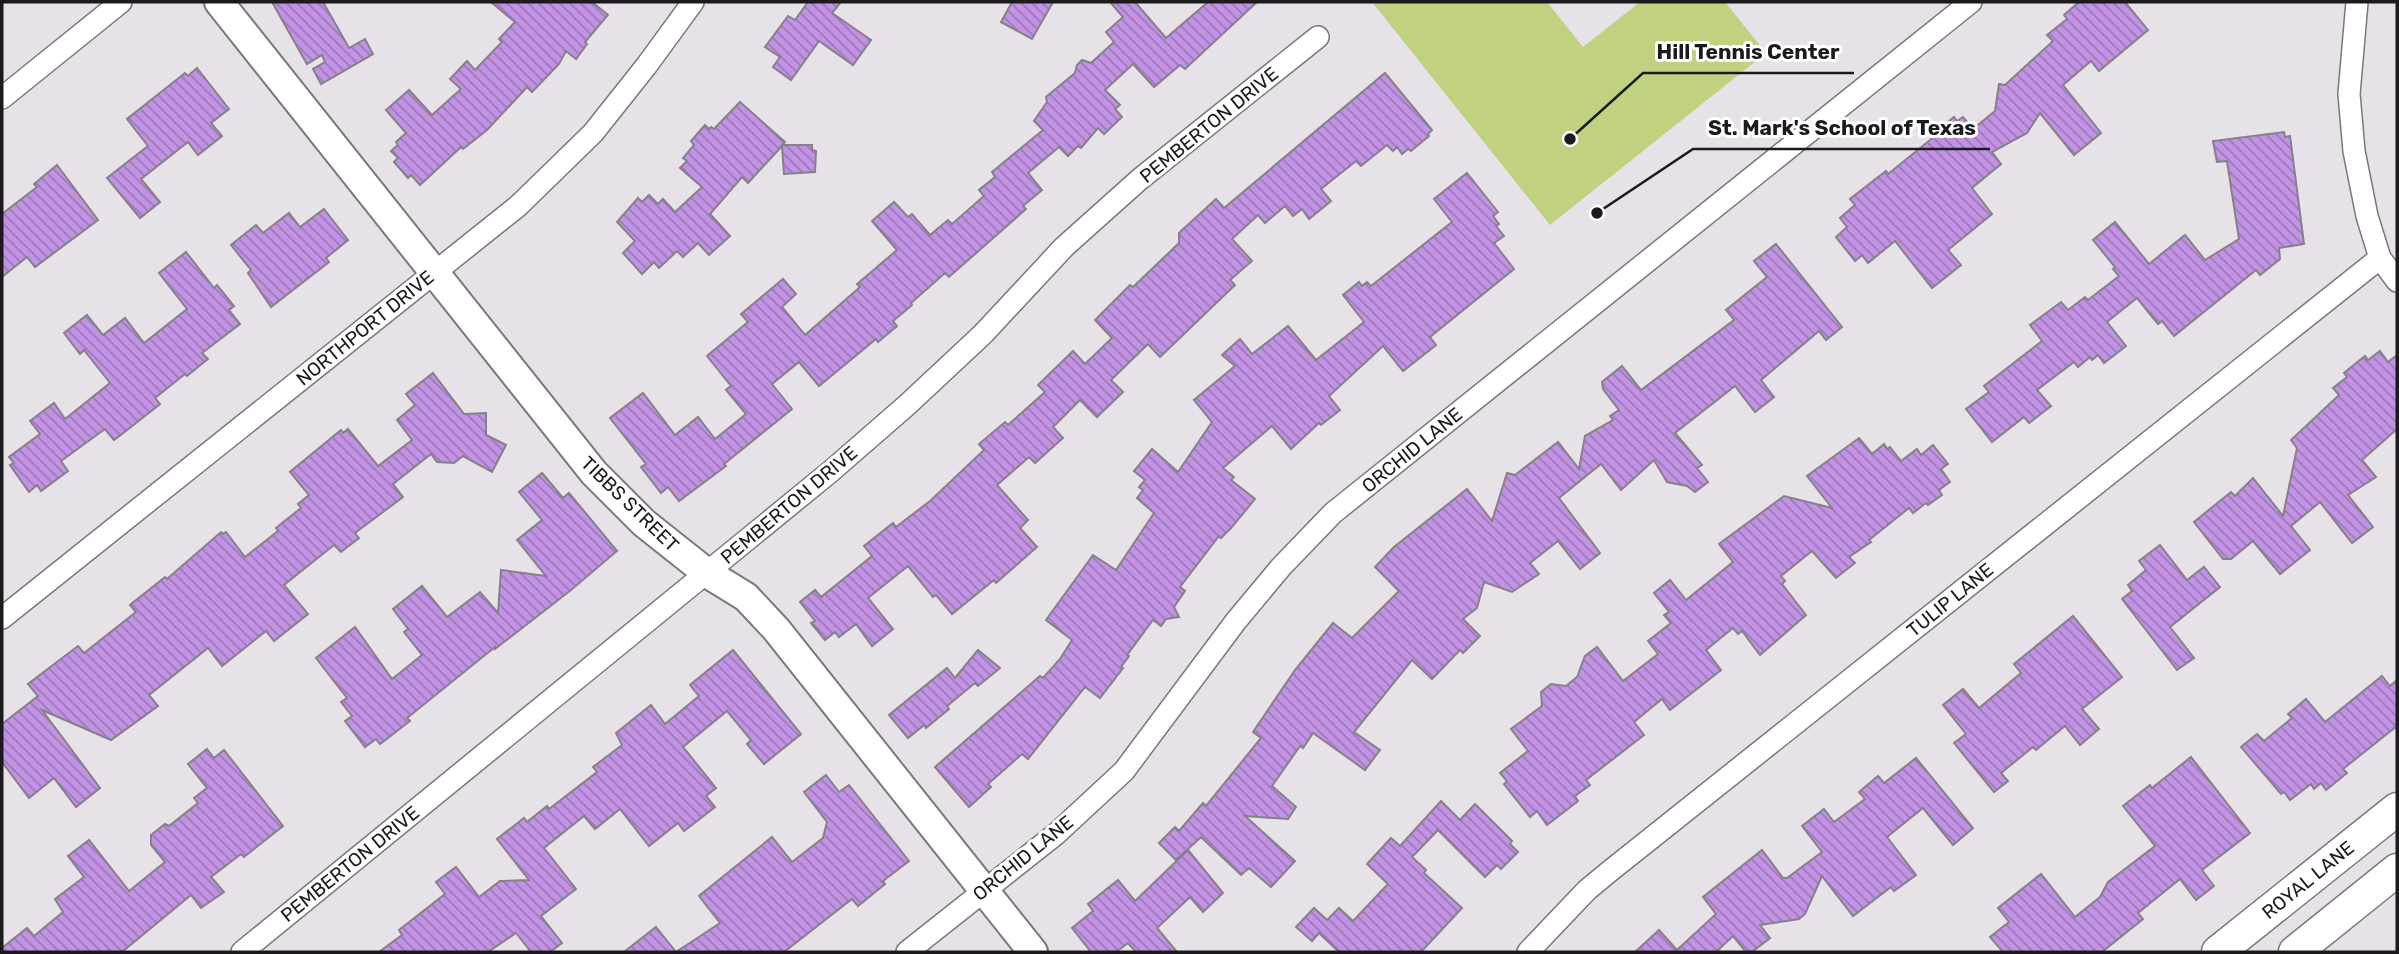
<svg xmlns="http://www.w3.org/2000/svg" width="2399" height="954" font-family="Rubik,sans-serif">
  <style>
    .grass { fill: #c0d180 }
    .building { fill: url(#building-back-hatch); stroke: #858188; stroke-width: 2 }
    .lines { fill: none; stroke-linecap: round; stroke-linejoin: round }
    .minor-casing { stroke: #7c767d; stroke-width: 24 }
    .tertiary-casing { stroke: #7c767d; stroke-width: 32 }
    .secondary-casing { stroke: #7c767d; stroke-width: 35 }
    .minor { stroke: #fff; stroke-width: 21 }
    .tertiary { stroke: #fff; stroke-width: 28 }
    .secondary { stroke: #fff; stroke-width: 32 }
    .labels { text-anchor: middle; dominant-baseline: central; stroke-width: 6; stroke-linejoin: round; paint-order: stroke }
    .street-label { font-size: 19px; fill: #1c1a1d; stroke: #fff }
    .leader { fill: none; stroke: #1c1a1d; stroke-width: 2.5 }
    .callout-dot { fill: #1c1a1d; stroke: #fff; stroke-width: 2.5 }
    .callout-label { font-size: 21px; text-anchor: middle; font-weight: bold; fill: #1c1a1d; stroke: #fff; stroke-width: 6; stroke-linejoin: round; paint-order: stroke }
  </style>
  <defs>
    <pattern id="building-back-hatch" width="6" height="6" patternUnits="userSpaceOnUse" patternTransform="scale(1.75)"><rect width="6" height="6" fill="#c293e4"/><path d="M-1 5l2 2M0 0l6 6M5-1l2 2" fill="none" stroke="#9d77b8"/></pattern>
  </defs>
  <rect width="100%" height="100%" fill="#e7e1e8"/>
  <polygon class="grass" points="1372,2 1547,2 1583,47 1640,2 1725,2 1766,53 1550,225"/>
  <g class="building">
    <polygon points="272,2 323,2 349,48 365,39 373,54 321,84 313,69 325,62 322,55 307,64"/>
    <polygon points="491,2 592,2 608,15 585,42 587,44 576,59 566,51 559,64 532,92 527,87 487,130 463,149 461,147 420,185 411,175 408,178 394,162 398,158 391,151 398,145 396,142 406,133 386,110 409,90 432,115 461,89 450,79 467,61 475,70 502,42 499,39 515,22"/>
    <polygon points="808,2 841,2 832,13 871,40 853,65 819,41 791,80 773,67 780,57 765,47 788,16 795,20"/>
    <polygon points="1012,2 1053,2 1032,39 1001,22"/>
    <polygon points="1110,2 1135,2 1166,38 1208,2 1257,2 1185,69 1180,65 1154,87 1133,64 1105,90 1120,105 1115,109 1122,117 1104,134 1098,128 1081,148 1078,146 1068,156 1059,147 1028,173 1042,190 1023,206 1026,209 949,277 945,273 911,303 912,305 893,321 897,326 878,342 876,339 819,386 799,362 772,384 792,409 724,464 726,466 679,501 668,487 661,493 641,467 646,464 610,418 643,393 675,435 698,417 715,439 746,414 726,390 731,386 707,356 748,322 741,314 783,279 796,294 782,307 805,335 860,287 857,284 897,250 872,221 894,202 908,217 912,214 930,235 948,220 952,224 984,196 979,190 995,177 992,172 1043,130 1034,121 1047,102 1046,97 1075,73 1077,65 1082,60 1091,63 1114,42 1106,32 1123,17"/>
    <polygon points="2079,2 2125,2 2148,30 2099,71 2091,61 2063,85 2101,133 2074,155 2040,113 2027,133 1992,152 2001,164 1972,188 1992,214 1948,250 1961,265 1932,288 1895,241 1868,263 1862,255 1855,261 1836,237 1847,227 1840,218 1855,205 1850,199 1886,171 1888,174 1940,132 1938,130 1954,117 1957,121 1963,117 1973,129 1995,111 1999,84 2005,85 2053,41 2047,35 2067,19 2064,15"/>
    <polygon points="197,68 229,109 211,123 222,136 198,155 188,142 141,179 160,202 140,218 107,178 148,146 127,119 185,73 188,76"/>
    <polygon points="1385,73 1432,130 1428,134 1429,136 1411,151 1408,149 1402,154 1397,147 1393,151 1387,145 1361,166 1356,161 1321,189 1331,201 1309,219 1302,209 1293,216 1285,206 1265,223 1258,215 1232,239 1252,261 1230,280 1235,285 1160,357 1148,344 1111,380 1123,392 1097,417 1080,400 1053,427 1063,438 1035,463 1029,457 997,485 1028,520 1020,528 1037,547 996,583 994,580 952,614 936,595 933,597 908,566 868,598 893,629 872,646 856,624 839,637 835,632 825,640 811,623 815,621 800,602 815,590 821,597 872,556 864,546 893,523 896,527 930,501 984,450 979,444 1005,422 1008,425 1045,392 1038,385 1073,351 1085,364 1112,338 1095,320 1130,285 1133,287 1179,243 1179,233 1216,199 1224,208"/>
    <polygon points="740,102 785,142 782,145 812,145 812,150 816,151 815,172 784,174 782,146 748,183 742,177 710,214 730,236 709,255 698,243 683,257 677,251 659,268 654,262 642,274 623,253 635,241 617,222 638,198 642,202 649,195 658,204 663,199 675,212 702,187 680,168 687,161 683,158 694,145 691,141 705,125 709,129 711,127 714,129"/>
    <polygon points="2284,132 2285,137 2290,136 2304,244 2279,248 2280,259 2260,275 2256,270 2174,336 2162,321 2158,324 2137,298 2107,322 2126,346 2104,363 2098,355 2092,360 2090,357 2078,367 2074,362 2037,390 2051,406 2029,423 2024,417 1992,442 1966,409 1989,392 1984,386 2042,341 2030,325 2061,302 2068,310 2085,297 2088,300 2119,276 2113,269 2115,267 2093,240 2115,222 2149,264 2185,235 2205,260 2239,239 2227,161 2217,162 2213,141"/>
    <polygon points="57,165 98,220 35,267 27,257 2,277 2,214 37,187 34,184"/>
    <polygon points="1467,173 1498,212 1493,216 1499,224 1496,226 1504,236 1494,243 1514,269 1430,337 1436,345 1403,371 1383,346 1329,396 1340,410 1321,425 1319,423 1291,449 1272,426 1223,468 1234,477 1231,480 1255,499 1231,528 1221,538 1219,536 1180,587 1185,591 1174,607 1179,617 1166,619 1161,626 1153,620 1127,655 1129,656 1121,667 1123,668 1100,698 1085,687 1028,759 1022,754 988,784 991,787 969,807 935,767 1040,676 1043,678 1060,659 1072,640 1046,620 1093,555 1116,570 1154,513 1137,498 1143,490 1139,487 1145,480 1134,471 1152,449 1178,472 1212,422 1194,400 1235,366 1222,355 1240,339 1252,354 1288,326 1316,360 1364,322 1343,295 1359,282 1362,286 1367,282 1371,286 1452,222 1434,199"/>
    <polygon points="324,209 348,240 326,258 329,262 271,307 248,273 251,270 231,245 256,225 263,233 289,213 300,227"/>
    <polygon points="1776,244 1842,327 1826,340 1819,331 1761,380 1774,397 1755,412 1735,386 1675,433 1702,465 1697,468 1708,482 1695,492 1687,486 1667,482 1654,460 1621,490 1601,464 1559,498 1600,553 1580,569 1558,541 1530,563 1539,574 1512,592 1484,582 1477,608 1463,619 1480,636 1463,653 1460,650 1432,679 1412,660 1354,732 1380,750 1365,770 1313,733 1303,748 1300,746 1272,786 1296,807 1288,819 1245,816 1295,861 1271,887 1249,868 1241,875 1201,837 1176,860 1159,843 1175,827 1179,831 1203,803 1206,806 1261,738 1253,732 1295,670 1333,623 1352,638 1399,591 1375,567 1394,547 1467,489 1492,521 1507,473 1515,475 1558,442 1579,469 1585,436 1613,420 1610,416 1619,410 1603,389 1602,382 1622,366 1641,390 1734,320 1726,310 1767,277 1754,261"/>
    <polygon points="186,252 214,288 217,285 234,306 229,310 240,324 202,353 208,359 187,376 185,374 155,398 160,404 131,427 114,440 105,429 61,461 68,471 41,491 37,485 29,492 10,465 14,463 9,457 40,434 30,421 54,403 65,419 110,383 84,350 80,354 64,333 87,315 103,335 125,318 144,343 187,309 159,273"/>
    <polygon points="2380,351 2388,362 2397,355 2397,429 2362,460 2376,477 2348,495 2373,527 2352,543 2320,502 2291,526 2310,550 2280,574 2253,541 2231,559 2223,559 2194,522 2231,492 2235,496 2253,478 2283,516 2297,448 2291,440 2339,395 2333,388 2347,377 2344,373 2365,356 2368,360"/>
    <polygon points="433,373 464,414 486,413 486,435 506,445 492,472 463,456 454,463 437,462 431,454 393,484 403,497 355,533 359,538 341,552 334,545 284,585 308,614 274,641 266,631 222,666 208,648 149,695 158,706 111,740 42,710 100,788 76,807 54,778 29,798 2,762 2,724 38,696 28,684 78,646 84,653 136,612 130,605 165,577 167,579 221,532 223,534 226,532 245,557 278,531 276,528 301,508 298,504 309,495 290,472 341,430 343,433 348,429 378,466 412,440 397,420 415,405 406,394"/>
    <polygon points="1859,438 1872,454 1884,444 1887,449 1890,447 1901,461 1917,449 1921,455 1933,445 1948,464 1941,469 1950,482 1939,490 1942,495 1928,505 1926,503 1913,513 1909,508 1869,540 1871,542 1849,557 1855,563 1836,578 1812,551 1781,576 1785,581 1782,584 1806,615 1760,655 1742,631 1738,634 1733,628 1706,650 1721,670 1670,710 1662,699 1634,722 1644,735 1586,780 1590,785 1575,796 1578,801 1547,825 1537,811 1530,817 1504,784 1507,781 1500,773 1528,751 1511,729 1542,706 1541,692 1551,684 1566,686 1577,677 1585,656 1597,647 1623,681 1658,654 1648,641 1671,623 1664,615 1669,612 1654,593 1670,580 1686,600 1733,562 1719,544 1784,496 1832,508 1807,476"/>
    <polygon points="542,473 563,498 569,493 617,551 571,590 495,649 495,647 407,718 410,721 380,744 376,739 365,747 345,721 352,716 341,702 347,698 316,658 355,627 392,679 422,655 404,632 408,629 393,609 422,586 447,617 480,592 498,613 501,570 546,576 517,540 542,520 519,492"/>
    <polygon points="2160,545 2187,580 2204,567 2220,587 2170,627 2194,658 2177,670 2122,599 2132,591 2128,585 2146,570 2139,561"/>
    <polygon points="2073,616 2122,677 2082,709 2099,729 2080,745 2065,726 2036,750 2033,747 2001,773 2008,781 1994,792 1954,743 1966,734 1943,705 1963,689 1979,708 2021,673 2014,664"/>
    <polygon points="733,650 801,734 764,764 747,744 751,740 727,711 683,747 716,788 706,796 715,807 684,831 678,823 649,846 620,809 595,829 584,816 544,848 576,889 541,916 562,943 550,952 531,952 516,933 488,952 379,952 402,935 399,930 445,894 436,882 456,867 479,897 500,881 529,880 497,839 524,818 527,822 547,806 549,809 597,772 593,767 622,745 616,733 651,705 665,724 699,696 690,685"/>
    <polygon points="978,650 1000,668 978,686 975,683 947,706 949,709 926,728 924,725 908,738 889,715 947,668 955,678"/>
    <polygon points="2382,676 2390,686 2397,680 2397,726 2343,769 2347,773 2326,790 2321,783 2314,789 2311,784 2290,800 2284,792 2281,794 2241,747 2257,734 2264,741 2292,718 2288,714 2306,699 2325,722"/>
    <polygon points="207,749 214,758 224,750 283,826 244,857 241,854 211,877 224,892 201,908 191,895 122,952 2,952 2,948 27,928 34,936 63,912 55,899 84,877 68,856 89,840 129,891 165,862 151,845 151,835 165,824 169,826 198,803 194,798 207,788 188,764"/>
    <polygon points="2191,757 2250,833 2202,870 2214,886 2196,900 2180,879 2138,913 2143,919 2102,952 2003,952 1990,937 2009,922 1998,908 2041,874 2075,917 2100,897 2108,882 2155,846 2123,806 2150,785 2152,788"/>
    <polygon points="1916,758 1973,828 1953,845 1923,808 1887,837 1916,875 1894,891 1891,887 1853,916 1822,876 1805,914 1799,919 1760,925 1770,938 1752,952 1746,952 1733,936 1716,952 1635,952 1659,930 1677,950 1716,914 1703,897 1762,850 1783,878 1787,878 1822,852 1802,826 1824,809 1834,822 1865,799 1859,792 1878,776 1884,783"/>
    <polygon points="826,775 839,792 849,785 909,861 883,881 885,884 858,906 852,899 784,952 676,952 720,923 699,896 772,837 792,862 823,838 827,822 804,792"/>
    <polygon points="1441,801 1460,820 1475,804 1512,841 1510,844 1518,852 1501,869 1497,865 1485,877 1438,830 1412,857 1426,870 1424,873 1462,908 1421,952 1339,952 1319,933 1312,941 1296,927 1314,908 1327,920 1339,908 1353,921 1388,884 1367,864 1391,838 1400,846"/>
    <polygon points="1188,850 1223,893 1203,912 1190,897 1157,928 1177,952 1136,952 1128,943 1116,952 1091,952 1072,928 1093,911 1088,904 1118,880 1135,901"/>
    <polygon points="656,927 676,952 624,952"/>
  </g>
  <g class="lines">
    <g class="minor-casing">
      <g id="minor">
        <polyline points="2357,2 2349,94 2354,151 2367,216 2380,258 2397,281"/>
        <polyline points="2,98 121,2"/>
        <polyline points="2,618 518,206 593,133 647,65 693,2"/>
        <polyline points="242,952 830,472 907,405 983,334 1064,247 1140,179 1318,37"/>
        <polyline points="907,952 1056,834 1124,771 1236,621 1281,567 1333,513 1971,2"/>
        <polyline points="1528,952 1587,890 1610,871 2380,258"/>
      </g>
    </g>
    <g class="tertiary-casing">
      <polyline id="tertiary" points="219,2 594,473 644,523 707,573 746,597 776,629 1033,952"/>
    </g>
    <g class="secondary-casing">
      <g id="secondary">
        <polyline points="2218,952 2397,809"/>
        <polyline points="2295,952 2397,870"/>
      </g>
    </g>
    <use href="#minor" class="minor"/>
    <use href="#tertiary" class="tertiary"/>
    <use href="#secondary" class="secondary"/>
  </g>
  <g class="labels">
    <g class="street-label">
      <text transform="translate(1209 125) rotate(-39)">PEMBERTON DRIVE</text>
      <text transform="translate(365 328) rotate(-39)">NORTHPORT DRIVE</text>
      <text transform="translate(1412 450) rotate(-39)">ORCHID LANE</text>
      <text transform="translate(630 504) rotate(44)">TIBBS STREET</text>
      <text transform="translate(789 505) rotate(-40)">PEMBERTON DRIVE</text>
      <text transform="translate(1950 600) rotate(-39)">TULIP LANE</text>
      <text transform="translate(1023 858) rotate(-39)">ORCHID LANE</text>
      <text transform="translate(350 864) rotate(-39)">PEMBERTON DRIVE</text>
      <text transform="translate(2308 880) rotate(-39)">ROYAL LANE</text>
    </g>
  </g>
  <path class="leader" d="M1570 139L1643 73H1854M1597 213L1693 149H1990"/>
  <g class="callout-dot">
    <circle cx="1570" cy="139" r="7"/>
    <circle cx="1597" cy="213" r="7"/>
  </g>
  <g class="callout-label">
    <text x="1748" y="59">Hill Tennis Center</text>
    <text x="1842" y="135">St. Mark's School of Texas</text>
  </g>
  <rect width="2399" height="954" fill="none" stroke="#1c1a1d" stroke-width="7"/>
</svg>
